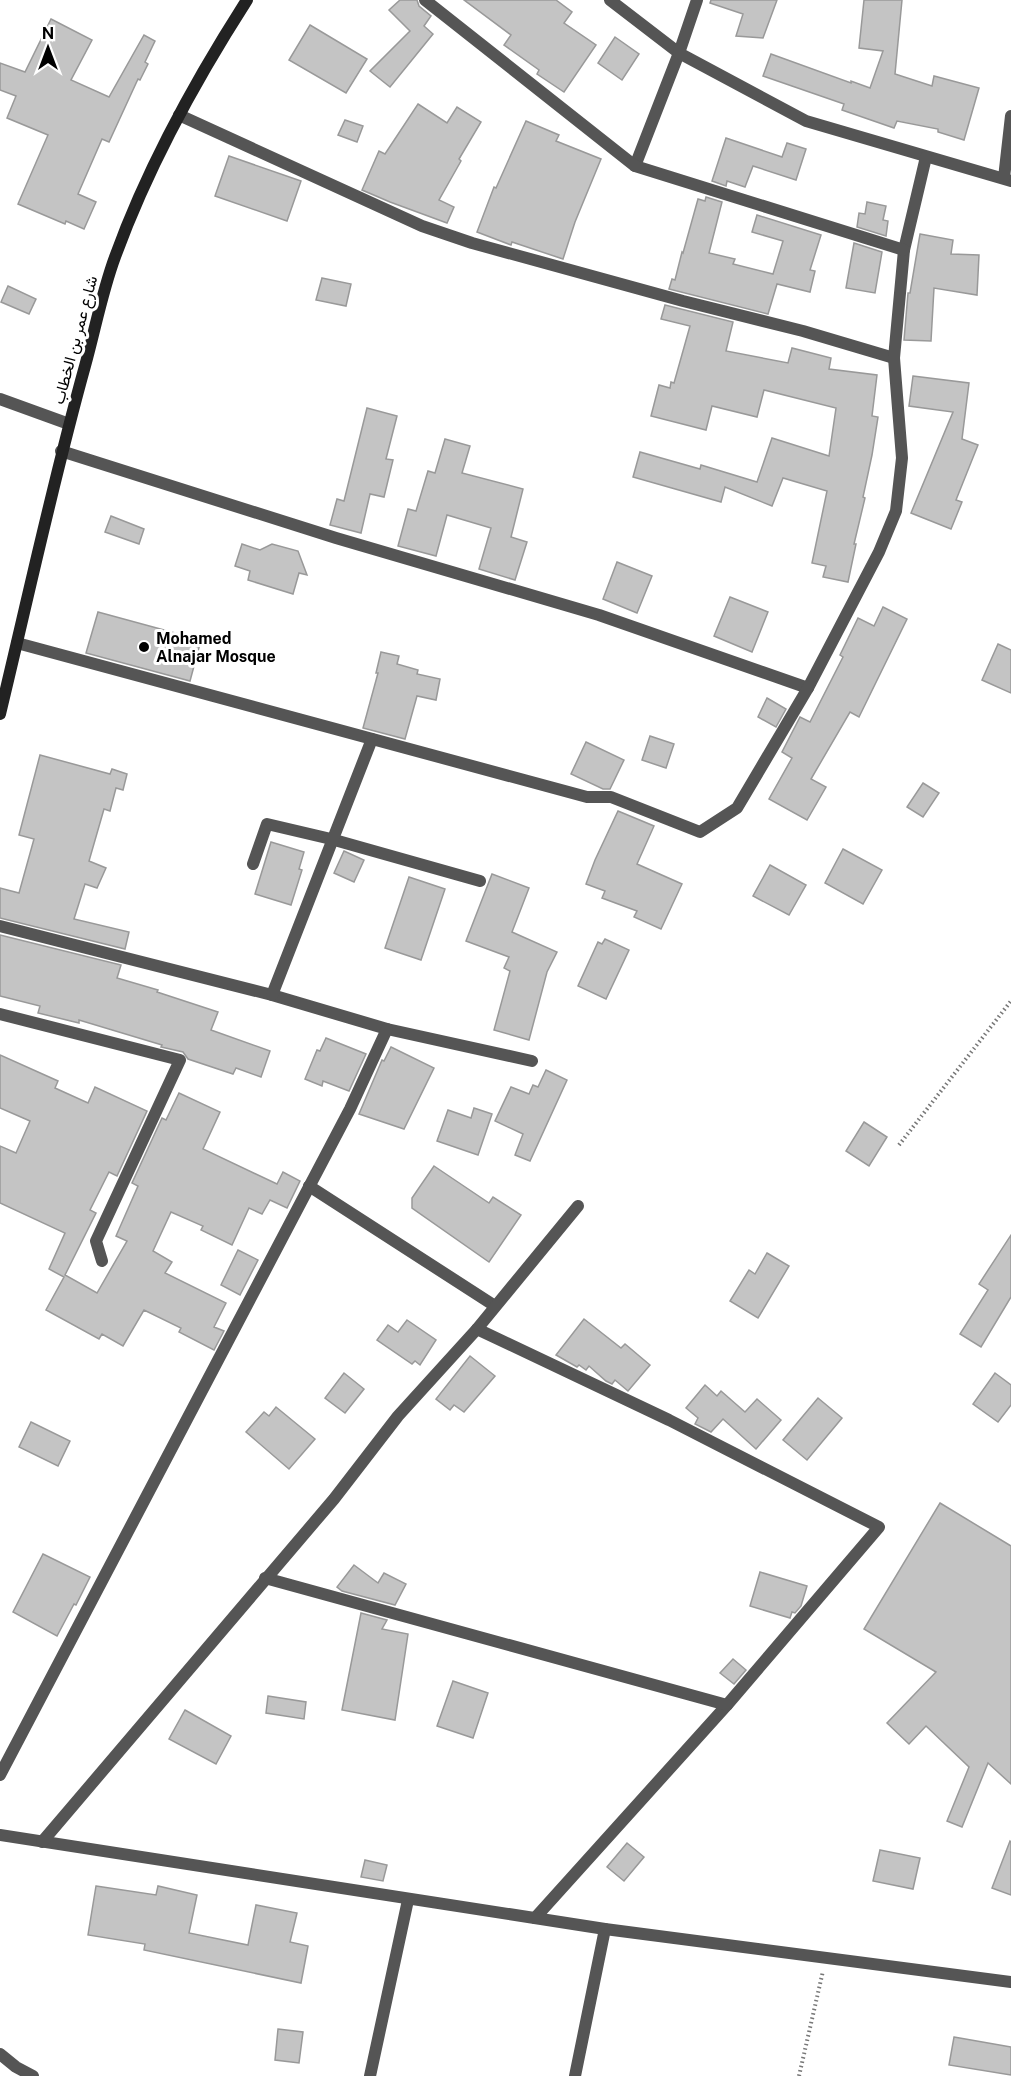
<svg xmlns="http://www.w3.org/2000/svg" width="1011" height="2076" font-family="'Public Sans',Vazirmatn,sans-serif">
  <style>
    .building { fill: #c4c4c4; stroke: #999; stroke-width: 1.5 }
    .lines { fill: none; stroke-linecap: round; stroke-linejoin: round }
    .path { stroke: #777; stroke-width: 4; stroke-dasharray: 1.5 3; stroke-linecap: butt }
    .lane { stroke: #555; stroke-width: 12 }
    .street { stroke: #555; stroke-width: 12 }
    .secondary { stroke: #222; stroke-width: 12 }
    .poi-dot { fill: #000; stroke: #fff; stroke-width: 2 }
    .labels { text-anchor: middle; dominant-baseline: central; stroke-width: 6; stroke-linejoin: round; paint-order: stroke }
    .street-label { font-size: 16px; fill: #000; stroke: #fff }
    .poi-label { font-size: 16px; font-weight: bold; fill: #000; stroke: #fff; text-anchor: start }
  </style>
  <rect width="100%" height="100%" fill="#fff"/>
  <g class="building">
    <polygon points="400,0 417,0 419,6 431,16 424,26 433,34 390,87 370,71 410,31 389,10"/>
    <polygon points="464,0 556,0 572,12 564,23 596,45 564,92 537,74 539,70 504,45 511,35"/>
    <polygon points="711,0 777,0 763,38 736,36 743,14 710,3"/>
    <polygon points="864,0 902,0 895,74 932,86 934,76 979,88 964,140 938,132 938,129 897,121 894,128 842,110 844,104 763,76 771,54 851,83 851,81 870,88 883,51 859,48"/>
    <polygon points="51,19 92,40 71,80 109,97 144,35 155,41 145,62 148,64 140,80 138,79 109,142 102,139 78,194 96,202 84,229 66,221 65,224 18,204 48,135 7,118 16,96 0,90 0,63 25,72"/>
    <polygon points="310,25 367,59 346,93 289,60"/>
    <polygon points="615,37 639,54 622,80 598,63"/>
    <polygon points="418,104 447,123 457,107 481,122 459,159 461,161 439,200 454,207 447,223 390,202 362,190 379,151 385,154"/>
    <polygon points="345,120 363,126 357,142 338,135"/>
    <polygon points="526,121 559,135 556,141 601,159 575,222 563,259 512,242 511,245 477,232 494,187 496,188"/>
    <polygon points="726,138 782,157 787,143 806,149 796,180 753,166 745,187 727,181 726,186 712,181"/>
    <polygon points="229,156 301,181 287,221 215,196"/>
    <polygon points="706,197 722,202 709,253 735,259 733,264 773,274 783,241 752,232 757,215 821,235 810,270 815,271 810,292 777,284 768,314 669,289 672,279 675,280 682,252 683,253 698,199 705,201"/>
    <polygon points="867,202 886,206 883,220 888,221 886,236 857,227 859,213 865,214"/>
    <polygon points="920,234 953,240 951,254 979,255 977,295 934,288 931,341 904,340 908,293 910,293"/>
    <polygon points="854,243 882,252 875,293 846,288"/>
    <polygon points="322,278 351,284 346,306 316,300"/>
    <polygon points="8,286 36,299 29,314 1,302"/>
    <polygon points="665,305 733,322 726,351 788,363 792,348 831,358 829,369 877,375 872,416 878,417 872,455 863,497 865,498 854,544 856,544 848,582 823,577 826,566 812,563 827,491 783,478 772,506 725,487 721,502 633,477 640,452 700,469 701,465 757,482 772,438 829,456 836,408 764,390 757,417 712,406 706,430 651,416 659,385 670,388 671,382 674,383 690,326 661,319"/>
    <polygon points="913,376 969,383 962,439 978,445 956,500 962,502 951,529 911,513 953,412 909,406"/>
    <polygon points="367,408 397,416 386,459 393,460 384,497 370,494 361,533 330,525 337,499 344,501"/>
    <polygon points="445,439 470,446 462,473 523,489 511,537 527,542 515,580 479,569 491,528 447,515 436,556 398,546 408,509 416,511 428,471 435,473"/>
    <polygon points="111,516 144,529 139,544 105,532"/>
    <polygon points="242,544 260,550 272,544 298,551 307,575 299,573 293,594 248,580 250,571 235,566"/>
    <polygon points="617,562 652,576 637,613 603,599"/>
    <polygon points="730,597 768,612 752,652 714,636"/>
    <polygon points="883,607 907,619 859,717 850,712 811,779 826,787 807,820 769,799 792,758 782,752 800,717 810,722 843,657 840,655 858,618 874,626"/>
    <polygon points="98,612 201,640 190,681 86,653"/>
    <polygon points="998,644 1011,650 1011,693 982,680"/>
    <polygon points="381,652 399,656 397,664 418,670 417,674 440,679 436,700 417,696 405,739 363,728 378,673 376,673"/>
    <polygon points="767,698 786,709 776,727 758,717"/>
    <polygon points="650,736 674,744 666,768 642,760"/>
    <polygon points="586,742 624,760 610,789 603,789 571,774"/>
    <polygon points="40,755 110,774 112,769 127,774 123,790 116,788 110,811 104,809 89,861 106,868 97,888 85,884 74,919 129,932 125,949 0,918 0,888 19,893 34,839 19,835"/>
    <polygon points="923,783 939,793 923,817 907,807"/>
    <polygon points="618,811 654,826 637,864 682,884 661,929 634,917 637,911 602,898 605,891 586,884 595,860"/>
    <polygon points="271,842 304,852 299,869 302,870 291,905 255,894"/>
    <polygon points="843,849 882,870 863,904 825,883"/>
    <polygon points="344,851 364,860 354,882 334,873"/>
    <polygon points="770,865 806,885 789,915 753,896"/>
    <polygon points="492,874 529,888 512,932 557,952 547,972 529,1040 494,1030 510,971 504,968 509,957 466,941"/>
    <polygon points="409,877 445,889 421,960 385,948"/>
    <polygon points="0,935 121,965 117,978 158,990 157,992 218,1012 211,1030 270,1051 261,1077 236,1068 233,1074 188,1059 183,1052 161,1047 162,1045 79,1020 79,1023 38,1013 40,1006 0,996"/>
    <polygon points="605,939 629,950 606,999 578,986 598,942 602,944"/>
    <polygon points="326,1038 366,1054 349,1091 323,1081 322,1086 305,1079 317,1050 320,1051"/>
    <polygon points="391,1047 434,1068 404,1129 359,1114 382,1060 384,1061"/>
    <polygon points="0,1055 58,1081 55,1088 88,1103 95,1087 147,1111 117,1176 109,1172 90,1210 96,1213 65,1275 97,1293 127,1241 116,1236 138,1186 132,1183 162,1118 166,1120 179,1093 220,1112 203,1149 277,1184 283,1172 300,1181 287,1208 270,1200 262,1214 249,1208 232,1245 201,1230 203,1226 171,1212 153,1251 172,1262 165,1273 226,1303 214,1327 224,1331 214,1350 179,1332 181,1328 144,1310 123,1346 102,1334 99,1339 46,1310 64,1277 49,1269 65,1233 0,1203 0,1146 16,1153 30,1121 0,1108"/>
    <polygon points="546,1070 567,1080 530,1161 515,1155 523,1134 495,1121 511,1087 529,1094 533,1085 538,1087"/>
    <polygon points="474,1108 492,1114 478,1155 437,1141 448,1110 471,1118"/>
    <polygon points="864,1122 887,1137 869,1166 846,1151"/>
    <polygon points="434,1166 489,1203 493,1197 521,1215 489,1262 412,1208 412,1198"/>
    <polygon points="1011,1235 1011,1297 981,1347 960,1334 988,1290 979,1284"/>
    <polygon points="238,1250 258,1260 240,1295 221,1285"/>
    <polygon points="767,1253 789,1266 758,1318 730,1301 749,1270 755,1274"/>
    <polygon points="584,1319 621,1348 625,1344 650,1365 628,1391 615,1380 612,1384 606,1381 589,1366 586,1370 579,1365 577,1367 556,1355"/>
    <polygon points="407,1320 436,1340 420,1365 415,1361 412,1364 377,1340 388,1325 398,1332"/>
    <polygon points="470,1356 495,1376 464,1412 454,1405 450,1410 436,1399"/>
    <polygon points="344,1373 364,1389 345,1413 325,1398"/>
    <polygon points="995,1373 1011,1385 1011,1405 998,1422 973,1404"/>
    <polygon points="705,1385 717,1396 721,1391 745,1412 757,1399 781,1420 756,1449 723,1419 711,1432 695,1424 698,1418 686,1408"/>
    <polygon points="818,1398 842,1418 807,1460 783,1440"/>
    <polygon points="276,1407 315,1439 289,1469 246,1432 264,1412 269,1416"/>
    <polygon points="31,1422 70,1441 58,1466 19,1447"/>
    <polygon points="940,1503 1011,1546 1011,1784 988,1763 962,1827 947,1821 969,1767 926,1726 909,1744 887,1723 936,1672 864,1629"/>
    <polygon points="43,1554 90,1577 76,1605 74,1604 57,1636 13,1612"/>
    <polygon points="354,1565 378,1583 384,1573 406,1584 395,1605 342,1591 337,1587"/>
    <polygon points="760,1572 807,1586 801,1606 795,1613 792,1612 790,1618 750,1606"/>
    <polygon points="361,1613 387,1620 382,1629 408,1634 395,1720 342,1710"/>
    <polygon points="733,1659 746,1670 734,1684 720,1673"/>
    <polygon points="453,1681 488,1693 473,1738 437,1726"/>
    <polygon points="268,1696 306,1702 304,1719 266,1713"/>
    <polygon points="185,1710 231,1736 216,1764 169,1739"/>
    <polygon points="1010,1841 1011,1842 1011,1895 992,1888"/>
    <polygon points="627,1843 644,1857 624,1881 607,1867"/>
    <polygon points="880,1850 920,1858 913,1889 873,1881"/>
    <polygon points="365,1860 387,1865 383,1881 361,1877"/>
    <polygon points="96,1886 156,1895 158,1886 197,1895 189,1933 248,1945 256,1905 297,1913 290,1942 308,1946 301,1983 144,1950 145,1944 88,1935"/>
    <polygon points="278,2029 303,2032 299,2063 275,2060"/>
    <polygon points="954,2037 1011,2047 1011,2075 949,2065"/>
  </g>
  <g class="lines">
    <g class="path">
      <polyline points="899,1145 1011,1001"/>
      <polyline points="799,2076 823,1971"/>
    </g>
    <g class="lane">
      <polyline points="610,0 679,53 635,166"/>
      <polyline points="697,0 679,53 806,121 1011,181"/>
      <polyline points="179,115 422,226 472,243 683,301 803,331 894,358"/>
      <polyline points="1004,178 1011,116"/>
      <polyline points="61,451 336,538 599,615 808,688"/>
      <polyline points="17,643 587,797 611,797 700,832 737,808 808,688 879,552 896,511 902,458 894,358 904,250 926,157"/>
      <polyline points="253,864 267,824 331,839 480,881"/>
      <polyline points="0,926 272,995 387,1029 532,1061"/>
      <polyline points="272,995 372,739"/>
      <polyline points="0,1014 180,1060 96,1241 102,1261"/>
      <polyline points="309,1186 495,1306"/>
      <polyline points="477,1329 669,1420 879,1527 727,1705 535,1918"/>
      <polyline points="265,1578 727,1705"/>
      <polyline points="0,1775 350,1109 387,1029"/>
      <polyline points="0,1835 605,1929 1011,1982"/>
      <polyline points="42,1842 334,1499 398,1416 477,1329 578,1206"/>
      <polyline points="0,2054 16,2067 33,2076"/>
      <polyline points="370,2076 408,1900"/>
      <polyline points="575,2076 605,1929"/>
    </g>
    <g class="street">
      <polyline points="425,0 635,166 904,250"/>
      <polyline points="0,399 69,424"/>
    </g>
    <path class="secondary" d="M0,714C28,598 53,481 85,366C95,330 102,292 115,257C148,166 195,81 247,0"/>
  </g>
  <circle class="poi-dot" cx="144" cy="647" r="6"/>
  <g class="labels">
    <g class="street-label">
      <text transform="translate(75 340) rotate(-75)">شارع عمر بن الخطاب</text>
    </g>
    <g class="poi-label">
      <text x="156" y="638">Mohamed<tspan x="156" dy="18">Alnajar Mosque</tspan></text>
    </g>
  </g>
  <g transform="translate(48 48)" stroke="#ffffff" stroke-width="4.5" paint-order="stroke">
  <path d="M0-4.5L10 22L0 15L-10 22Z" fill="#000000"/>
  <text y="-9" font-size="16" font-weight="bold" text-anchor="middle" fill="#000000">N</text>
  </g>
</svg>
